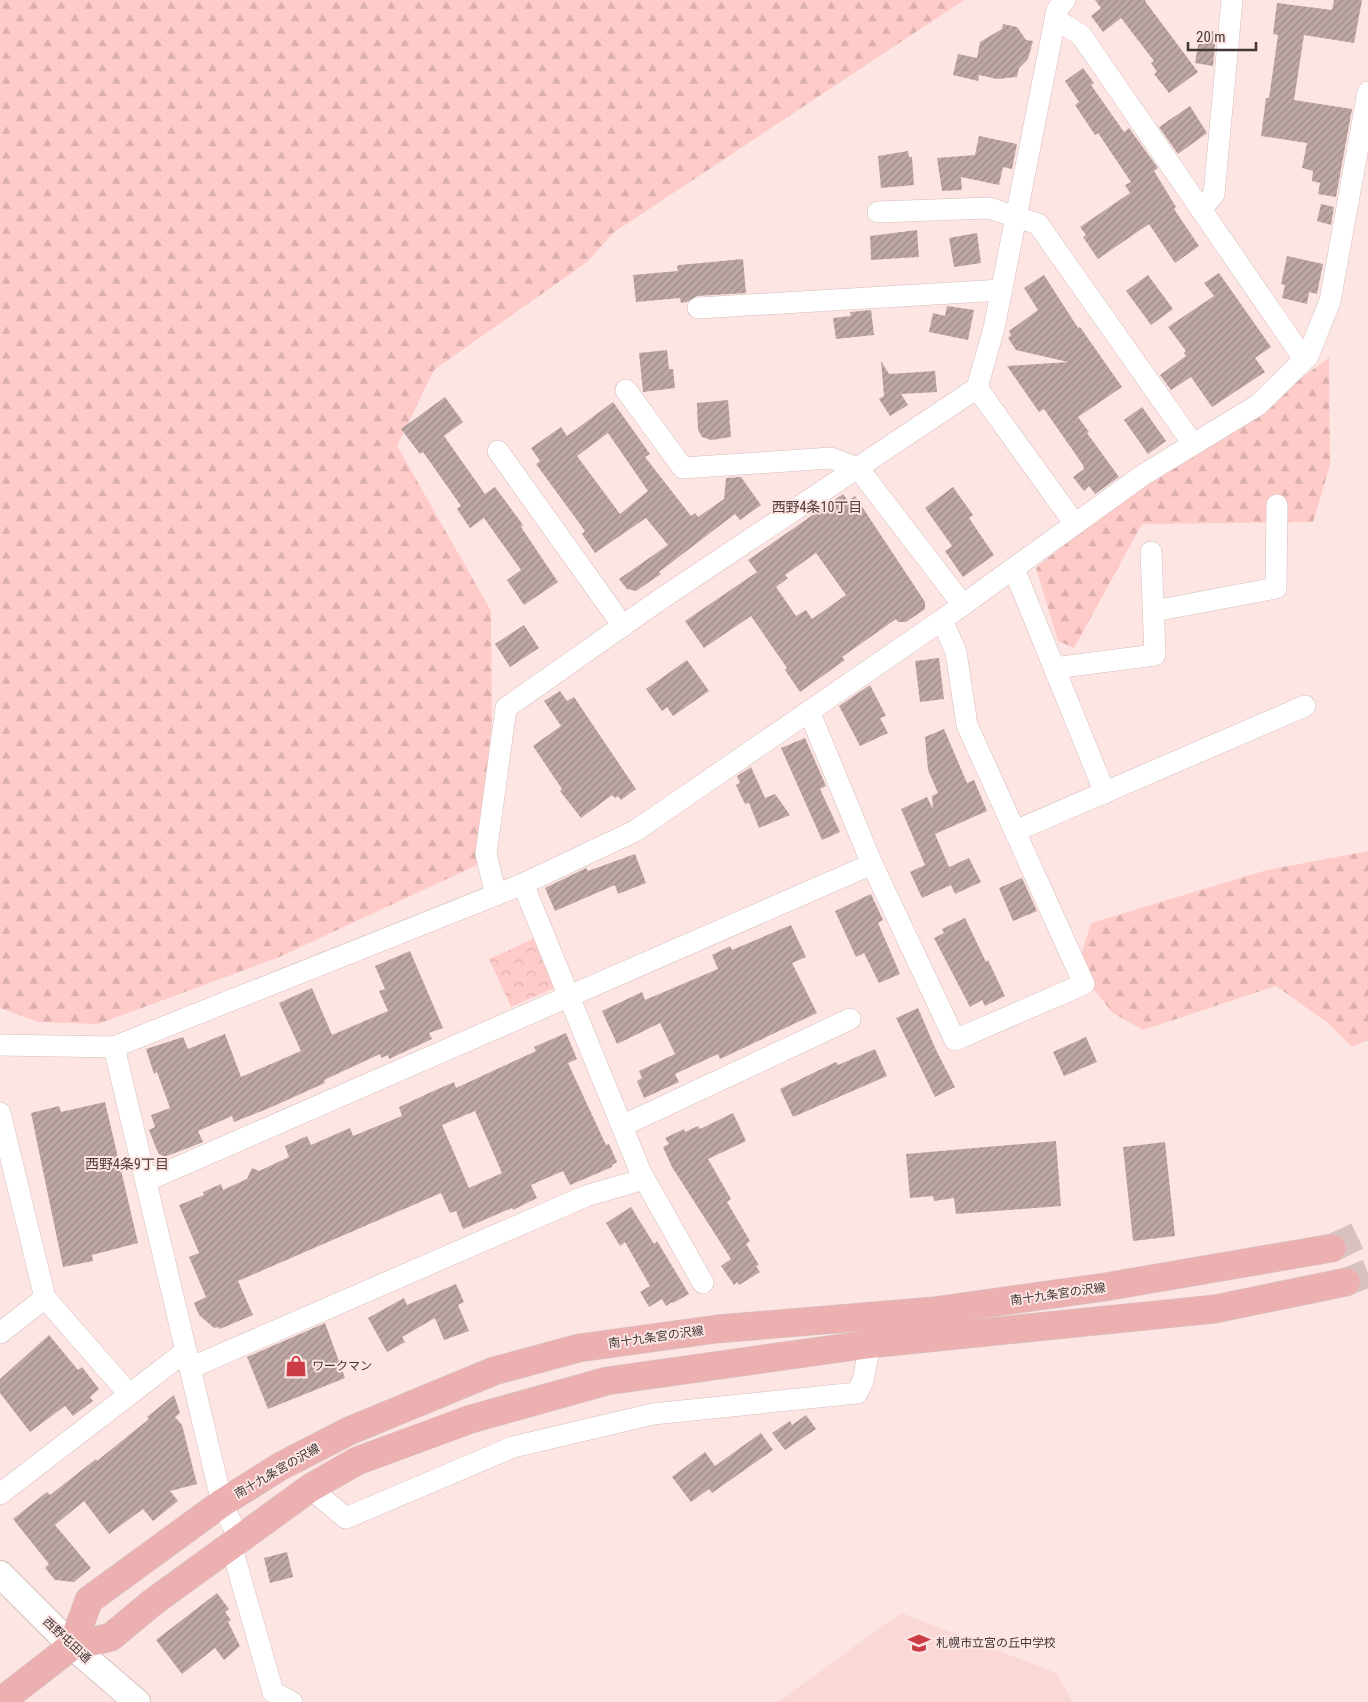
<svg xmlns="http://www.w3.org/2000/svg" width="1368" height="1702" font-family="'Roboto Condensed','Noto Sans JP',sans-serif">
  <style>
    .built { fill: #f9d8d6 }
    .forest { fill: url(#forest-firs) }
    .park { fill: url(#park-crowns) }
    .building { fill: url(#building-hatch); fill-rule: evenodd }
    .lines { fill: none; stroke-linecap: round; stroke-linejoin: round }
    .primary-tunnel { stroke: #d7c2c1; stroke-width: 28; stroke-dasharray: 28 14; stroke-linecap: butt }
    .minor-casing { stroke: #d5bebc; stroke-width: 22 }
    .tertiary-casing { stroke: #d5bebc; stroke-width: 28 }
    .primary-casing { stroke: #d1cfcf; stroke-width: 29 }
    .minor { stroke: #fff; stroke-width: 21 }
    .tertiary { stroke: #fff; stroke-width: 26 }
    .primary { stroke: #ecb0b0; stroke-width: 28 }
    .labels { text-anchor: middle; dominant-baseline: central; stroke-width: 4; stroke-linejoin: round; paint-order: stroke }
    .street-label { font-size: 12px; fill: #413737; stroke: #fde5e4 }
    .poi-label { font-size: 12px; fill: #413737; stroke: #fde5e4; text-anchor: start }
    .neighbourhood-label { font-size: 14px; fill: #503d3c; stroke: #fde5e4 }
  </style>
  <defs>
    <pattern id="forest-firs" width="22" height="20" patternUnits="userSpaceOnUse" patternTransform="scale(1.25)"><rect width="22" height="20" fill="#fecbc9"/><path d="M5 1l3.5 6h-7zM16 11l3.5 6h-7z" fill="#dbafad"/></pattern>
    <pattern id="park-crowns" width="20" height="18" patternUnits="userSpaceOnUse" patternTransform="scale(1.25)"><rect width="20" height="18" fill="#fecbc9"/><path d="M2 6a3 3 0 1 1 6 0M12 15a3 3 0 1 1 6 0" fill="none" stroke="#dbafad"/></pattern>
    <pattern id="building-hatch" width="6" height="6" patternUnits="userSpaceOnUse" patternTransform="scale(1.25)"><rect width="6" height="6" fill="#bea8a6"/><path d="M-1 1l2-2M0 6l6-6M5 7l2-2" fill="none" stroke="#9c8a88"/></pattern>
  </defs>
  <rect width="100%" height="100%" fill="#fde5e4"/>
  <polygon class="built" points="901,1613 1056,1673 1073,1702 778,1702"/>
  <g class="forest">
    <polygon points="0,0 964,0 613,233 587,262 434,370 397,446 491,611 492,722 477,865 277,958 98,1024 38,1022 0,1008"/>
    <polygon points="1329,358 1330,465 1313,522 1142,524 1074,648 1058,641 1036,568 1083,529 1220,436"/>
    <polygon points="1368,851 1368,1040 1352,1047 1328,1023 1276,986 1143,1030 1113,1013 1077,969 1091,923 1267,870"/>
  </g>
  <polygon class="park" points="535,938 555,988 511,1007 489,959"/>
  <g class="building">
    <polygon points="1095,0 1146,0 1145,1 1198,72 1169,93 1154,74 1157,72 1151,63 1154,61 1121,18 1103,32 1091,16 1101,8"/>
    <polygon points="1334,0 1362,0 1354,43 1304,35 1294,100 1352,109 1336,197 1318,194 1320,183 1312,181 1313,171 1302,168 1307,143 1261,136 1266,98 1269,98 1278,35 1273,34 1277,3 1332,10"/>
    <polygon points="1003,24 1017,27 1026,40 1033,41 1028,59 1019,68 1017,77 997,79 979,75 978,81 953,75 958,54 977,58 980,42 1002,29"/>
    <polygon points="1203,30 1216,32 1213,66 1195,63 1199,40 1202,40"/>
    <polygon points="1083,68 1094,83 1091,85 1124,132 1129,128 1158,168 1154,171 1176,207 1174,209 1199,246 1175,263 1149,224 1098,259 1083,237 1086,235 1080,227 1130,193 1125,185 1131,182 1098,133 1095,135 1075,105 1079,102 1065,81"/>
    <polygon points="1190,106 1207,133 1178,154 1159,127"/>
    <polygon points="979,136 1017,144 1012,169 1003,167 999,185 961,177 962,190 942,191 937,158 975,155"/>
    <polygon points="908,151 909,157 912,157 914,185 881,188 878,156"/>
    <polygon points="1321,204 1334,207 1331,225 1317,221"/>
    <polygon points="917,230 919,257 871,260 870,236"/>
    <polygon points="977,233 981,263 954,267 949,238"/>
    <polygon points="1287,256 1323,264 1317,294 1309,292 1307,304 1282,298 1285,285 1281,284"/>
    <polygon points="743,259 746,293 697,296 687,302 681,303 680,298 636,302 633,275 678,271 677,266 680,265"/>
    <polygon points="1219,273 1271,347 1255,358 1265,372 1212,407 1191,377 1171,390 1160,375 1186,356 1184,353 1186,351 1168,327 1214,296 1204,283"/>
    <polygon points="1044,275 1078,328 1080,327 1122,387 1078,417 1089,432 1087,433 1119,477 1095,494 1089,486 1084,491 1073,477 1084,469 1083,465 1044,409 1039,412 1007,366 1068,362 1016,350 1008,338 1011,335 1009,331 1038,310 1024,288"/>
    <polygon points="1148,275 1173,309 1151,325 1126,291"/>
    <polygon points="947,306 974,310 968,340 929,332 933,313 945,316"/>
    <polygon points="871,310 874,335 836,339 833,318 851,316 850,312"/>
    <polygon points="667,350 669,369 673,369 675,388 643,392 639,353"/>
    <polygon points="881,361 889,374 935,371 937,392 901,394 908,405 890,416 879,399 884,396"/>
    <polygon points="445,397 463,422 444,436 485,494 495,487 523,525 521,527 558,582 524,605 507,580 521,570 484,518 470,528 457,509 461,506 423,452 420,454 401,429"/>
    <polygon points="728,400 731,437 711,440 702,437 698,430 697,403"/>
    <path d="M613,402L650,454L645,457L691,516L695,513L698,517L724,499L726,478L741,477L761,505L740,520L735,514L659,572L661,574L636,591L627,589L619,579L668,545L646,518L595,553L582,534L585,531L536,464L540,461L531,448L561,427L567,436ZM608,433L648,491L620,514L577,456Z"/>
    <polygon points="1142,407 1166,441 1148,454 1124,420"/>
    <polygon points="953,487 973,515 969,518 994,555 963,577 945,551 952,546 925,508"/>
    <path d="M843,494L848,501L855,496L925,602V609L906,622H898L896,619L842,657L845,660L800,692L785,670L787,668L751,616L704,648L685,621L757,572L748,560ZM816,553L846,595L812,619L806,610L796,616L776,587L788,578L785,575Z"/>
    <polygon points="524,625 539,648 510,667 495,644"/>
    <polygon points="939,658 944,699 920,702 915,661"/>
    <polygon points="687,660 709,691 673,716 667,707 662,711 646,689"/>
    <polygon points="870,685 886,716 880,718 888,733 860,746 839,706"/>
    <polygon points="560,691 567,701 574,697 636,789 621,800 618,796 615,798 612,795 581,818 560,791 562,789 533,746 561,726 544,701"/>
    <polygon points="944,729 967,783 974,780 987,811 935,834 949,867 969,858 981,882 955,894 951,885 922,898 910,872 925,865 901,809 927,797 933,809 932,796 938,793 928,770 925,737"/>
    <polygon points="805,738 826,786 820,789 840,832 822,840 781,748"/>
    <polygon points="751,767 765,798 775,794 790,815 759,828 749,803 745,804 736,785 740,783 737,776"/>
    <polygon points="635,854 646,883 618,894 615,885 555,911 545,888 586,868 588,871"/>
    <polygon points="1022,878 1037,911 1013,921 999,888"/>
    <polygon points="871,894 883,920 878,923 900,974 879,983 864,953 856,957 835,911"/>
    <polygon points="965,918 986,962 988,960 1005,996 985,1006 982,1000 970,1007 934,938 944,933 942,929"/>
    <polygon points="791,925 806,957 792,963 817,1013 720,1059 718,1054 675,1074 679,1082 644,1098 637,1081 642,1078 639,1071 675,1054 660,1023 617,1044 602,1011 642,992 645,1000 718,969 712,955 730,946 732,950"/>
    <polygon points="410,951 443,1028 429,1033 432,1039 389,1059 388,1055 381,1058 380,1054 324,1080 325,1083 267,1109 234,1122 232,1116 198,1131 203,1142 188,1148 164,1157 158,1153 149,1130 155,1127 151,1115 170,1108 157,1072 154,1074 146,1049 183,1037 188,1049 225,1034 241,1077 301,1051 279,1003 312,988 332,1035 388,1011 379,991 385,989 375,966"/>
    <polygon points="918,1008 936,1050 955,1087 935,1097 896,1018"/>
    <path d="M566,1033L577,1059L568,1063L606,1145L609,1144L617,1162L612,1165V1167L570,1185L563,1171L531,1185L537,1198L513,1210L512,1208L463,1229L456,1211L450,1213L441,1193L238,1281L253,1315L220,1329L218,1327L214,1328L199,1315L194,1303L206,1297L189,1257L199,1253L179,1205L204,1195L203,1192L221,1184L223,1190L247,1179L252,1168L259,1171L289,1157L285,1146L307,1136L311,1145L350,1128L353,1136L402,1116L399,1107L429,1093L454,1082L456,1088L536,1051L534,1047ZM475,1111L502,1173L469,1188L442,1125Z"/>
    <polygon points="1086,1037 1097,1062 1064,1076 1053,1052"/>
    <polygon points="875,1049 887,1076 793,1117 780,1089 836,1062 838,1065"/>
    <polygon points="105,1102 138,1243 92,1255 93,1261 63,1267 31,1113 59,1106 61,1112"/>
    <polygon points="733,1113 746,1141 708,1159 731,1199 727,1202 750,1241 746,1244 759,1265 756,1266 760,1272 739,1285 737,1282 734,1285 721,1266 731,1259 672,1167 663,1147 669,1144 665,1138 684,1129 685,1132 698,1126 700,1129"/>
    <polygon points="1056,1141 1061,1206 956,1214 954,1198 934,1201 933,1196 910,1198 906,1154"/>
    <polygon points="1165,1142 1175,1236 1133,1241 1123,1147"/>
    <polygon points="631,1207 654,1244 657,1241 689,1294 673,1303 672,1302 666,1306 662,1299 649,1307 640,1292 650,1286 625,1242 620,1246 606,1223"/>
    <polygon points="456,1284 464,1302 458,1305 469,1331 444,1340 435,1318 402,1337 405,1342 387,1352 368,1318 404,1298 407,1305"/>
    <polygon points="325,1323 345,1378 268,1409 247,1357"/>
    <polygon points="49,1335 78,1370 82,1367 99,1389 90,1397 93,1401 73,1416 65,1406 30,1432 0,1393 0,1379"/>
    <polygon points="174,1395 180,1413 175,1417 182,1425 197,1484 170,1491 178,1501 153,1521 143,1509 109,1534 84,1501 55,1525 91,1568 74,1582 55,1580 45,1568 49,1564 13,1519 47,1492 50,1495 96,1459 97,1461 149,1419 147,1417"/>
    <polygon points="806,1415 816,1429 785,1450 772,1433 790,1421 792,1425"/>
    <polygon points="761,1433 773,1450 712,1493 709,1489 691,1502 672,1477 705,1452 715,1466"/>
    <polygon points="287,1552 293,1577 270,1583 264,1558"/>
    <polygon points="217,1593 229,1609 225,1612 231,1620 228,1622 240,1646 224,1660 215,1648 182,1674 156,1640"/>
  </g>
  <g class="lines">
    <g class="primary-tunnel">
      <polyline points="1332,1248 1368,1231"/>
      <polyline points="1346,1282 1368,1273"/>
    </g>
    <g class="minor-casing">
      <g id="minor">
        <polyline points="1055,19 1081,35 1304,359"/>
        <polyline points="1201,210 1214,194 1232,0"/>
        <polyline points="878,212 989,208 1038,224 1193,444"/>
        <polyline points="698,308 1002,290"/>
        <polyline points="977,388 1075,524"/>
        <polyline points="626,390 683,468 831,458 858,468 963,605"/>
        <polyline points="498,451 623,626"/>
        <polyline points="1014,569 1105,793"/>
        <polyline points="1154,611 1276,588 1277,505"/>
        <polyline points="1054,668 1155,655 1151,552"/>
        <polyline points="809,711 872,864 955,1040 1084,984 967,725 956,652 942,620"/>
        <polyline points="1015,831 1305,706"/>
        <polyline points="523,884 641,1173 703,1283"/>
        <polyline points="496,895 486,854 506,708 658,601 977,388 994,328 1057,10 1065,0"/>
        <polyline points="0,1045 114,1047 523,884 635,831 942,620 1143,475 1258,405 1308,356 1330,301 1368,92"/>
        <polyline points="114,1047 222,1503 239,1539"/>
        <polyline points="0,1113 45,1298 129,1394"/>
        <polyline points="622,1126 850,1019"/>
        <polyline points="146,1181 872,864"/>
        <polyline points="0,1333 45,1298"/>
        <polyline points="190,1368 586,1196 644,1179"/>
        <polyline points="310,1488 346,1518 513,1447 653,1414 857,1393 863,1381 870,1344"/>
        <polyline points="0,1494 186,1351"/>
        <polyline points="231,1545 273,1692 292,1702"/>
      </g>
    </g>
    <g class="tertiary-casing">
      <polyline id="tertiary" points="0,1574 72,1646 137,1702"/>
    </g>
    <g class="primary-casing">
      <g id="primary">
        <polyline points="72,1646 89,1600 222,1503 281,1466 349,1431 494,1371 579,1348 717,1329 933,1311 1105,1287 1332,1248"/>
        <polyline points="0,1702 72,1646 111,1637 153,1602 310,1488 357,1461 471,1419 607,1381 870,1344 1215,1309 1346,1282"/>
      </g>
    </g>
    <use href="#minor" class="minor"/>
    <use href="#tertiary" class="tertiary"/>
    <use href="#primary" class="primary"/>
  </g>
  <defs>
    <g id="shop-bare" transform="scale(1.725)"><path d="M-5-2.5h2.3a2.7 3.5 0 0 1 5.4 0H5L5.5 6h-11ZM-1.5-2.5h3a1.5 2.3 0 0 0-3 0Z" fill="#cc3c45" stroke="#fde5e4" stroke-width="2.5" paint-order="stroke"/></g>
    <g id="school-bare" transform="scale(1.725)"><path d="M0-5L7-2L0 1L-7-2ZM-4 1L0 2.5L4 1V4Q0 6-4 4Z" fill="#cc3c45" stroke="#fde5e4" stroke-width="2.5" paint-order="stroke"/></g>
  </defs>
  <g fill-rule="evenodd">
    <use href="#shop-bare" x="296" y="1366"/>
    <use href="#school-bare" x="919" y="1643"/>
  </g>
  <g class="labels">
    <g class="street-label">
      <text transform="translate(1058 1294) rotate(-8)">南十九条宮の沢線</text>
      <text transform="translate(656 1337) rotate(-8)">南十九条宮の沢線</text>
      <text transform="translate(277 1471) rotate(-30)">南十九条宮の沢線</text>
      <text transform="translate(67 1640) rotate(43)">西野屯田通</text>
    </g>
    <g class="poi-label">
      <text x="312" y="1366">ワークマン</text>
      <text x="936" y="1643">札幌市立宮の丘中学校</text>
    </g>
    <g class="neighbourhood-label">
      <text x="817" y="507">西野4条10丁目</text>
      <text x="127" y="1164">西野4条9丁目</text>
    </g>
  </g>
  <path d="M1188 42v8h68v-8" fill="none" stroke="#413737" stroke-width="2.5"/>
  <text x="1196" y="42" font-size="15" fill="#413737" stroke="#fde5e4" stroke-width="4" paint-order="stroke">20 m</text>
</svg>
